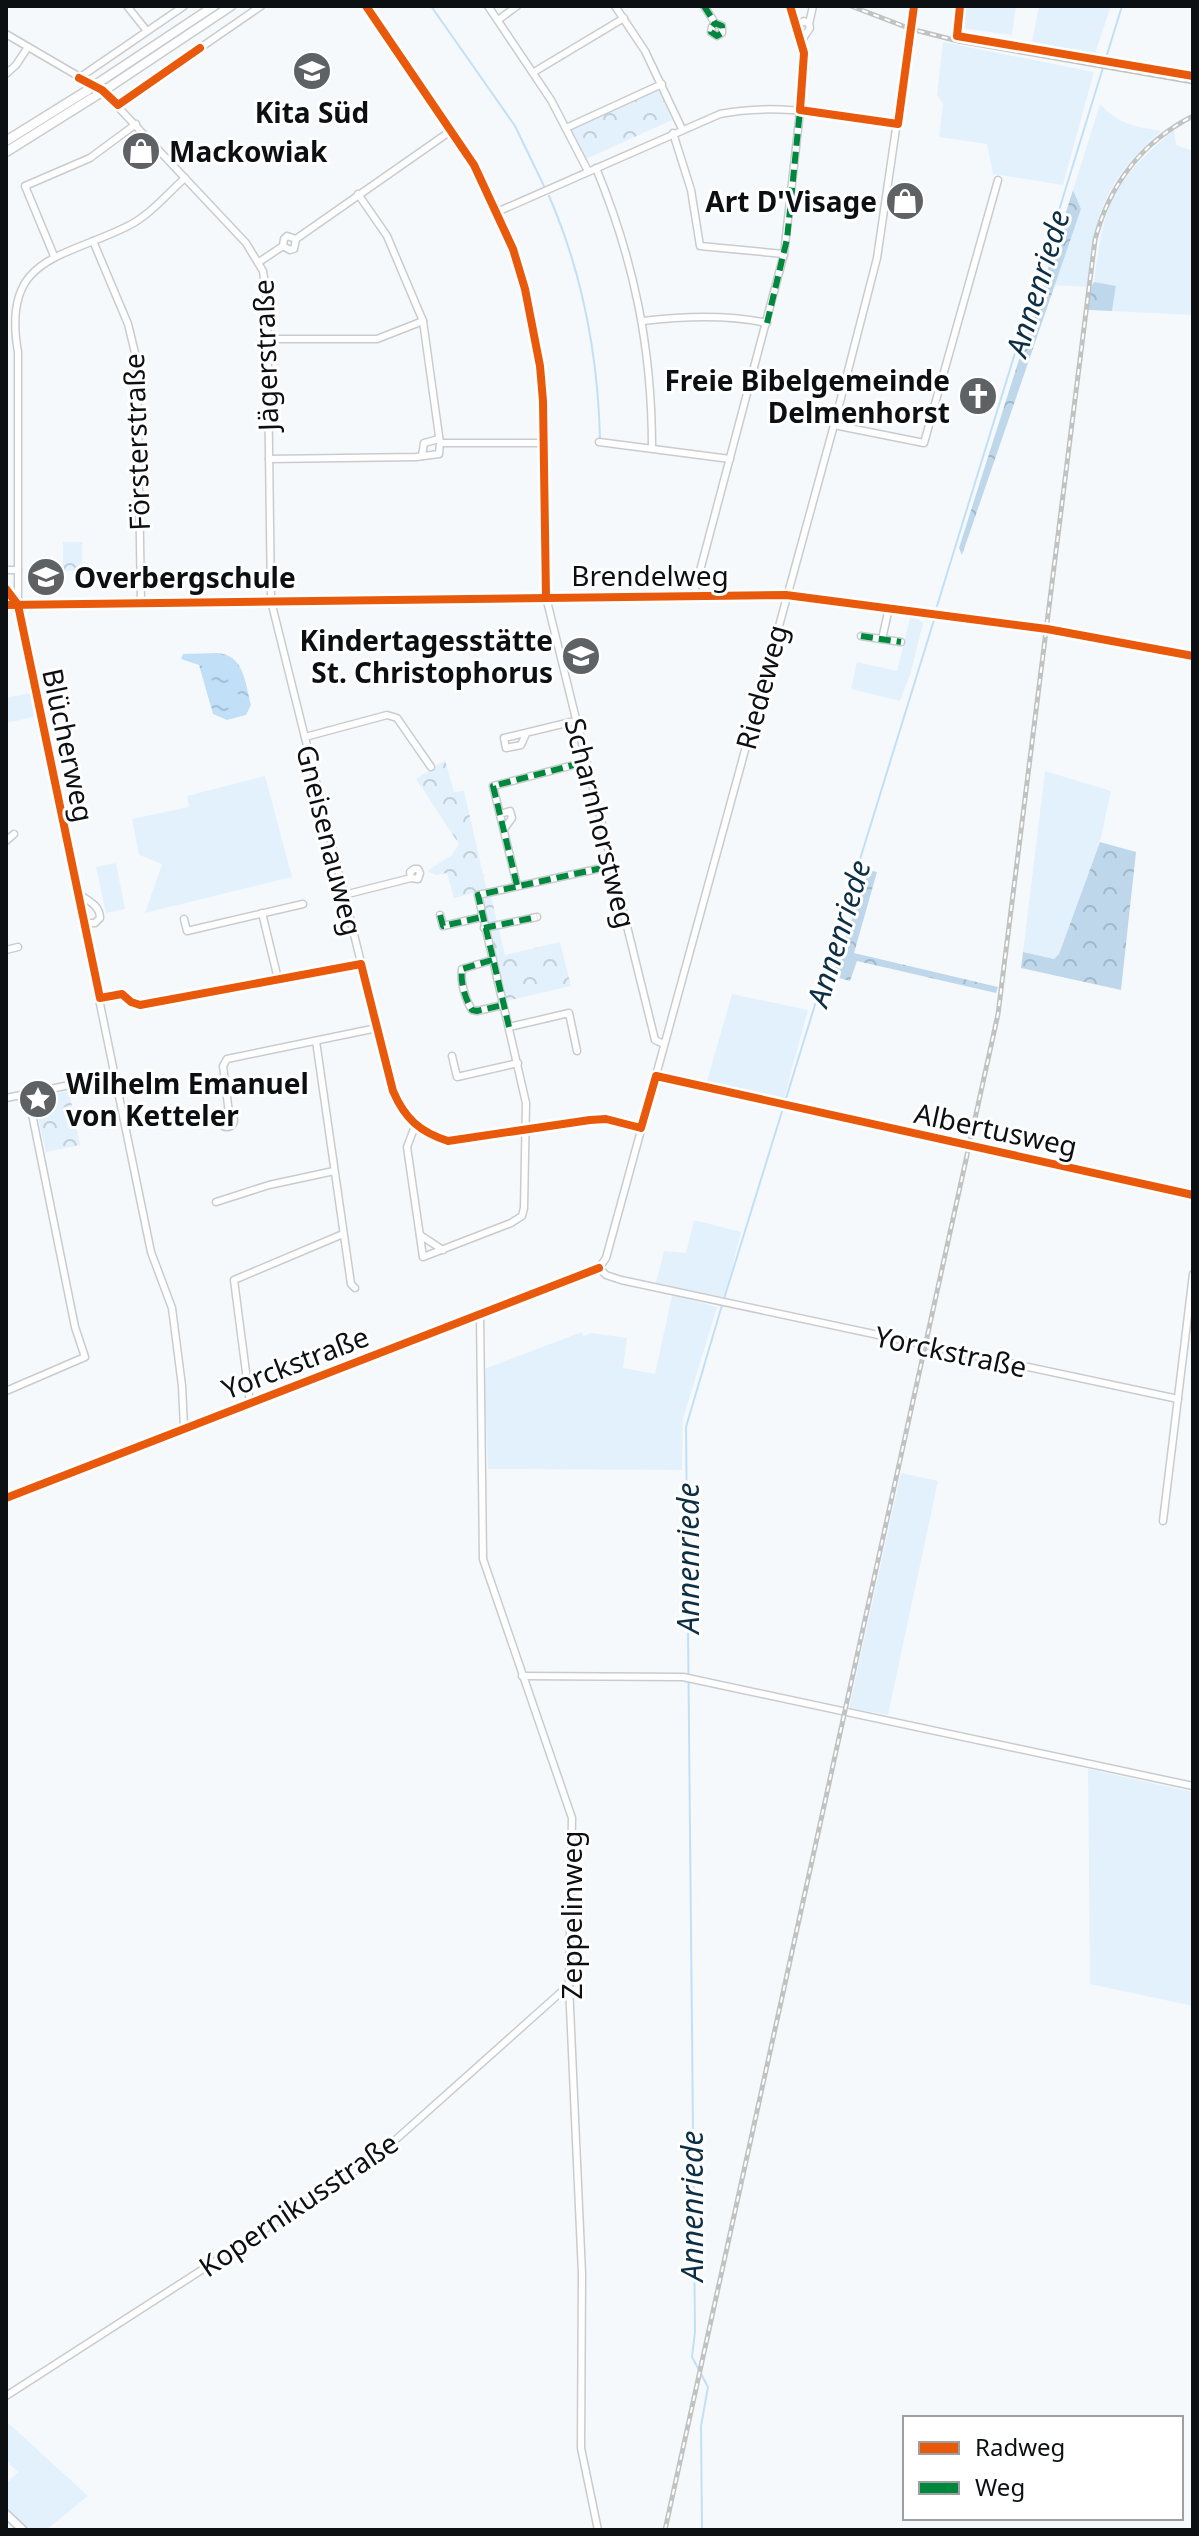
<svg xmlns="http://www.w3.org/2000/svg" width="1199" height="2536" font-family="'Noto Sans',sans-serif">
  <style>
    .grass { fill: #e3f1fd }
    .forest { fill: url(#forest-crowns) }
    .park { fill: url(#park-crowns) }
    .water { fill: url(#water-ripples) }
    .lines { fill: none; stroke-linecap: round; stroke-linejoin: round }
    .stream { stroke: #c1e0f8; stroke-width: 2 }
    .minor-casing { stroke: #c9ccce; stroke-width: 9 }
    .major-casing { stroke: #c9ccce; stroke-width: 10 }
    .highway-casing { stroke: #c9ccce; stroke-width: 11 }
    .minor { stroke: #fefeff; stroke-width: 6 }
    .major { stroke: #fefeff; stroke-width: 7 }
    .highway { stroke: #fefeff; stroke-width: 8 }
    .rail-casing { stroke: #c1c2c2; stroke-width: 5 }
    .rail { stroke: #fff; stroke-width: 2; stroke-dasharray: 6; stroke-linecap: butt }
    .highway-bridge-casing { stroke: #c9ccce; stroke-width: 11; stroke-linecap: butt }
    .highway-bridge { stroke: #fefeff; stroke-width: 8 }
    .quiet { stroke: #00873e; stroke-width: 6; stroke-dasharray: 12 6; stroke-linecap: butt }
    .cycleway-casing { stroke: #fff; stroke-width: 13 }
    .cycleway { stroke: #e8590c; stroke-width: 8 }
    .labels { text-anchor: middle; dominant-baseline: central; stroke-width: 6; stroke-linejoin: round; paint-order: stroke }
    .poi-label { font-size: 28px; font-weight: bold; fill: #0d1012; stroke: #fff; text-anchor: start }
    .street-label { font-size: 28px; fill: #0d1012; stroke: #fff }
    .water-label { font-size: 30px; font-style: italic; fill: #0c2f46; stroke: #fff }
  </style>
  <defs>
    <pattern id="forest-crowns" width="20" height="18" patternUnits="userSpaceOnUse" patternTransform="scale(2)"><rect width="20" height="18" fill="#bed7ea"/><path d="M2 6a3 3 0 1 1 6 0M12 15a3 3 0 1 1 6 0" fill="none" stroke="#a2b8c8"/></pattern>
    <pattern id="park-crowns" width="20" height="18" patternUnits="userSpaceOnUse" patternTransform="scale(2)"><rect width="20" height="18" fill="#e3f1fd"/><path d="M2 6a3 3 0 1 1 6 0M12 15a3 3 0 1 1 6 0" fill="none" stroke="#c2ced8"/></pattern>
    <pattern id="water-ripples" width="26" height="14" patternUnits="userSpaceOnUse" patternTransform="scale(2)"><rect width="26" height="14" fill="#c1e0f8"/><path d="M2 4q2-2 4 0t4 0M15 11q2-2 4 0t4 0" fill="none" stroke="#a5bfd4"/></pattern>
  </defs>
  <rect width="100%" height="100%" fill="#f6f9fc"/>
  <g class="grass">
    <polygon points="963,6 1016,6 1012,35 961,28"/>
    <polygon points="1039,6 1111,6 1095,54 1032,42"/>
    <polygon points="943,42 1094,72 1063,185 993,174 987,144 939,137 943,104 937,95"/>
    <path d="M1100,104C1120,125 1134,126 1161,131C1104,182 1095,212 1087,287L1053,285L1081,209L1073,190Z"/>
    <path d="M1174,129L1176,145L1193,151V315L1112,311L1116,287L1094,282C1098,253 1101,222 1114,195C1128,169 1152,150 1174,129Z"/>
    <polygon points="911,614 923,623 911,672 900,701 851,689 857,662 897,671"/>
    <polygon points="30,693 34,717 6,723 6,698"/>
    <polygon points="1045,771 1111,791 1100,842 1059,954 1054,959 1023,952"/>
    <polygon points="265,776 292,877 145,913 162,864 139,855 132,819 189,807 187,796"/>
    <polygon points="116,863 125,909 106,913 96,867"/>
    <polygon points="732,994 808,1010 783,1102 707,1081"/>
    <polygon points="694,1220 741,1232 725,1297 655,1286 664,1251 686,1253"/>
    <polygon points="672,1295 717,1307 683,1419 682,1470 488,1469 484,1369 582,1332 583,1336 592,1333 627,1338 623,1368 655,1374"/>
    <polygon points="901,1473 938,1481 888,1715 849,1708"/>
    <polygon points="1088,1769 1193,1792 1193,2006 1090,1984"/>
    <polygon points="6,2421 88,2496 46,2530 29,2530 6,2508 6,2484 18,2472 6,2460"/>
  </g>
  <g class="forest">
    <polygon points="1073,190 1081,209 962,555 959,548"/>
    <polygon points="1094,282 1116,286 1112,311 1088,310 1090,289"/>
    <polygon points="1100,842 1136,852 1121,990 1021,968 1023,952 1054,959 1059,954"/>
    <polygon points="869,870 877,872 854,953 998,987 996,993 857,961 850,981 832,976"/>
  </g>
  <g class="park">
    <polygon points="658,88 672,120 586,159 571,130"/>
    <rect x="63" y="542" width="19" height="29"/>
    <polygon points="445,760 454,792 464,791 486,887 491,896 505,955 560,942 571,986 498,1003 473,893 454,898 447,873 436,875 427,871 452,855 459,844 416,779"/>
    <polygon points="69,1091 80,1145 46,1152 34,1100 39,1096"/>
  </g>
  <path class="water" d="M216,653C244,654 245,682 251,705L246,715L227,720L213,714L199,665L181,659L183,654Z"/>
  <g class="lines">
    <g class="stream">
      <polyline points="431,6 515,126 544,186"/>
      <path d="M549,196C582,272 598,356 600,439"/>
      <polyline points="937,606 1122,6"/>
      <polyline points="724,1299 934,620"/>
      <polyline points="702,2530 701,2426 708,2387 692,2357 695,2332 686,1427 722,1305"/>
    </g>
    <g class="minor-casing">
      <g id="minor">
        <polyline points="127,6 147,31"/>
        <polyline points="366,6 474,165 513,249 525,289 540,366 543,401 546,597 655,1040 664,1044"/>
        <polyline points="488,6 551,100 588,171"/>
        <polyline points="615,6 645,51 682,129"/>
        <polyline points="704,6 715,23 722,26 722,33 717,36 711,32 712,27 715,23"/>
        <polyline points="498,20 517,6"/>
        <polyline points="809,24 813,6"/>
        <polyline points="798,26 804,21 809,24 810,28 802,40"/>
        <path d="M6,34L102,90L246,243L263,271L267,299L271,601L393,1091C405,1119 420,1132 448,1141L590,1120L606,1119L641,1128"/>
        <polyline points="200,48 261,6"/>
        <polyline points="534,72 624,18"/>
        <polyline points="6,74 16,65 28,47"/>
        <polyline points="79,78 184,6"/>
        <polyline points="566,128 662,84"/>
        <polyline points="673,133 691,190 700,246 784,254"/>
        <path d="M596,168C634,260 652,348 652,448"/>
        <polyline points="358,194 387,236 423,321 440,443"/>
        <path d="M497,212L720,114C779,102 839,116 898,124"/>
        <polyline points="296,239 287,236 284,239 283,246 290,250 294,249 296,239 452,130"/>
        <polyline points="93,241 128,324 137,361 141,603"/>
        <polyline points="54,256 25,186 90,158 136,124"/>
        <polyline points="259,262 283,246"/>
        <path d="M643,321C684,316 726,314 767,323"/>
        <polyline points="267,339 377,339 423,321"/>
        <polyline points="834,425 924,443 998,180"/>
        <polyline points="599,442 730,459"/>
        <polyline points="422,456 424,443 439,439"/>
        <polyline points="269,459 416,457 439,454 440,443 544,443"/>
        <polyline points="6,570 18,570"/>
        <polyline points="6,589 18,605"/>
        <polyline points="693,597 784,254 805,67 802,40 790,6"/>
        <polyline points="6,605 786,595 1047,629 1193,656"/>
        <polyline points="861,636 901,642"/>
        <polyline points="882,639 889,608"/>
        <polyline points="526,734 521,745 506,748 504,738 575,721"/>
        <polyline points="305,737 387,715 397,718 431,767"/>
        <polyline points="500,814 510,811 512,818 504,829"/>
        <polyline points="6,841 14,834"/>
        <polyline points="517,885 493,786 585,762"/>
        <path d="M79,894C89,901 100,906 100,918L95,923H84"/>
        <polyline points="344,895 411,878 418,879 420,873 418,869 414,869 410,872 411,878"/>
        <polyline points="262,913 278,979"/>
        <polyline points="440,915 443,926 482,917"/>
        <polyline points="184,919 187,931 303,904"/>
        <polyline points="484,928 537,917"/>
        <polyline points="6,950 18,947"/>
        <path d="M492,960L462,969C460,981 465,999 472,1010L477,1011L503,1005"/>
        <polyline points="100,998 122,994 131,1002 140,1005 361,964"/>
        <polyline points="509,1027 569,1013 577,1051"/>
        <polyline points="316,1041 351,1284 355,1288"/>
        <polyline points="452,1056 457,1077 518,1063"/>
        <polyline points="656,1076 780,1104"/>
        <polyline points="6,1098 114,1076"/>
        <polyline points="789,1106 1193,1195"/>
        <circle cx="227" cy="1120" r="7"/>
        <polyline points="229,1113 223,1066 227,1059 377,1028"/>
        <polyline points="415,1126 407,1147 423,1257 511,1223 522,1216 524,1208 526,1103 478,895 611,866"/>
        <polyline points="216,1202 269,1185 334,1171"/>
        <polyline points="420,1235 443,1250"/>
        <polyline points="599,1268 606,1258 834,425 877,258 914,6"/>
        <polyline points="599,1268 606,1275 621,1280 1178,1399"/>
        <polyline points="480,1314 483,1559 572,1818 569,1985 582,2274 581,2448 598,2530"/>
        <polyline points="6,1391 85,1357 75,1327 28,1094"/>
        <polyline points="250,1403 234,1280 343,1234"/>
        <path d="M184,1428L182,1386L172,1308L151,1252L18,605V352C1,256 62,259 128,226C150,215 167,194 185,178"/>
        <polyline points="6,1498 599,1268"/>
        <polyline points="1163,1521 1193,1274"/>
        <polyline points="522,1676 683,1677 1193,1786"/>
        <polyline points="6,2396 374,2159 569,1985"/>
      </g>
    </g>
    <g class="major-casing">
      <polyline id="major" points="6,2514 23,2530"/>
    </g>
    <g class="highway-casing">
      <g id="highway">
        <polyline points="98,83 214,6"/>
        <polyline points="108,88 231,6"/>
        <polyline points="6,141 88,90"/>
        <polyline points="6,152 97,95"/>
      </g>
    </g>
    <use href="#minor" class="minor"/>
    <use href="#major" class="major"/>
    <use href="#highway" class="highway"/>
    <g class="rail-casing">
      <g id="rail">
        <polyline points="851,6 911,29 958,41 1193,82"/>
        <path d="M665,2530L998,1014L1095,240C1109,185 1142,142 1193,116"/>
      </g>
    </g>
    <use href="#rail" class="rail"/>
    <g class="highway-bridge-casing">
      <g id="highway-bridge">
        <polyline points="88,90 98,83"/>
        <polyline points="97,95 108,88"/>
      </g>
    </g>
    <use href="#highway-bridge" class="highway-bridge"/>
    <g class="quiet">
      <polyline points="704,6 715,23 722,26 722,33 717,36 711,32 712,27 715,23"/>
      <polyline points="767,323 787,239 800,110"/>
      <polyline points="861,636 901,642"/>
      <polyline points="517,885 493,786 585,762"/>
      <polyline points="440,915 443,926 482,917"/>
      <polyline points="484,928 537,917"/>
      <path d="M492,960L462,969C460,981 465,999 472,1010L477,1011L503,1005"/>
      <polyline points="509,1027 478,895 611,866"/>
    </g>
    <g class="cycleway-casing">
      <g id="cycleway">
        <polyline points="366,6 474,165 513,249 525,289 540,366 543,401 546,597"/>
        <polyline points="790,6 804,53 800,110 898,124 914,6"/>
        <polyline points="960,6 957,36 1193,76"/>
        <polyline points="79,78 102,90 118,105 200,48"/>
        <path d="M6,589L18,605L100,998L122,994L131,1002L140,1005L361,964L393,1091C405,1119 420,1132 448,1141L590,1120L606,1119L641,1128L656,1076L1193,1195"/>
        <polyline points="6,605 786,595 1047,629 1193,656"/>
        <polyline points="6,1498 599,1268"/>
      </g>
    </g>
    <use href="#cycleway" class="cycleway"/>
  </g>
  <defs>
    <g id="school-disc" transform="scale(2)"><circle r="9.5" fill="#5f6264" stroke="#fff"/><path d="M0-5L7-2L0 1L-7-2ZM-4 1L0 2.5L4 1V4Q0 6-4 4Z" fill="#fff"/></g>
    <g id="shop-disc" transform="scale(2)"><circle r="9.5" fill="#5f6264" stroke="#fff"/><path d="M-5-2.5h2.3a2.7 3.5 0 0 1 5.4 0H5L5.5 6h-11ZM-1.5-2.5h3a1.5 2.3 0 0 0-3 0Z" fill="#fff"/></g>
    <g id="church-disc" transform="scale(2)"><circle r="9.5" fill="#5f6264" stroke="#fff"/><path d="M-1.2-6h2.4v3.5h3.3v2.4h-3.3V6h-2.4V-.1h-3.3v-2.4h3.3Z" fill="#fff"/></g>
    <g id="sight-disc" transform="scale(2)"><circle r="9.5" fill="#5f6264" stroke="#fff"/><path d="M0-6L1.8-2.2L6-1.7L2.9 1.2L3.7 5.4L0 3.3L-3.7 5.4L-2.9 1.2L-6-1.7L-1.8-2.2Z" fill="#fff"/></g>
  </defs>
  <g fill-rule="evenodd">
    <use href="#school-disc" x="312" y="71"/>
    <use href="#shop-disc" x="141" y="151"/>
    <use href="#shop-disc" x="905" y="201"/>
    <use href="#church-disc" x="978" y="396"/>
    <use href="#school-disc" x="46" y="577"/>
    <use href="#school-disc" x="581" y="656"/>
    <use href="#sight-disc" x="38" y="1099"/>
  </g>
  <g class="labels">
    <g class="poi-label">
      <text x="312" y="112" text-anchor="middle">Kita Süd</text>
      <text x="169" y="151">Mackowiak</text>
      <text x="877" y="201" text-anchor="end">Art D'Visage</text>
      <text x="950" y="380" text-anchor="end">Freie Bibelgemeinde<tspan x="950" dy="32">Delmenhorst</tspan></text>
      <text x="74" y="577">Overbergschule</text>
      <text x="553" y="640" text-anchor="end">Kindertagesstätte<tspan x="553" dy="32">St. Christophorus</tspan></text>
      <text x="66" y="1083">Wilhelm Emanuel<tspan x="66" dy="32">von Ketteler</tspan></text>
    </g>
    <g class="street-label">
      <text transform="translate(265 355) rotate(-92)">Jägerstraße</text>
      <text transform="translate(136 442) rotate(-92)">Försterstraße</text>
      <text x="650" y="575">Brendelweg</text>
      <text transform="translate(761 687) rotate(-75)">Riedeweg</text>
      <text transform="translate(69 745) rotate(78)">Blücherweg</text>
      <text transform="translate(601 823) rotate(76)">Scharnhorstweg</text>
      <text transform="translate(330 840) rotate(76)">Gneisenauweg</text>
      <text transform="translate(996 1129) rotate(12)">Albertusweg</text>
      <text transform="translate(951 1351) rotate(12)">Yorckstraße</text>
      <text transform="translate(295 1362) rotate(-21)">Yorckstraße</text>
      <text transform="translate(571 1915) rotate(-90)">Zeppelinweg</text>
      <text transform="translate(298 2204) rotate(-34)">Kopernikusstraße</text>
    </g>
    <g class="water-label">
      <text transform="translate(1037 283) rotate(-73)">Annenriede</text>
      <text transform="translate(838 933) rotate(-73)">Annenriede</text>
      <text transform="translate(687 1558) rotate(-90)">Annenriede</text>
      <text transform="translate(691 2206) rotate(-90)">Annenriede</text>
    </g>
  </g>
  <rect width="1199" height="2536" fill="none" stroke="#0d1012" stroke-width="16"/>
  <rect x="903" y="2416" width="280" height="104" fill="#ffffff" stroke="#9e9fa0" stroke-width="2"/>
  <rect x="919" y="2442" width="40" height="12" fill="#e8590c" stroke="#9e9fa0" stroke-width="2"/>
  <text x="975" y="2456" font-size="24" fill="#0d1012">Radweg</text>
  <rect x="919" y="2482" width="40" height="12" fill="#00873e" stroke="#9e9fa0" stroke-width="2"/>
  <text x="975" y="2496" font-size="24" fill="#0d1012">Weg</text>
</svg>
